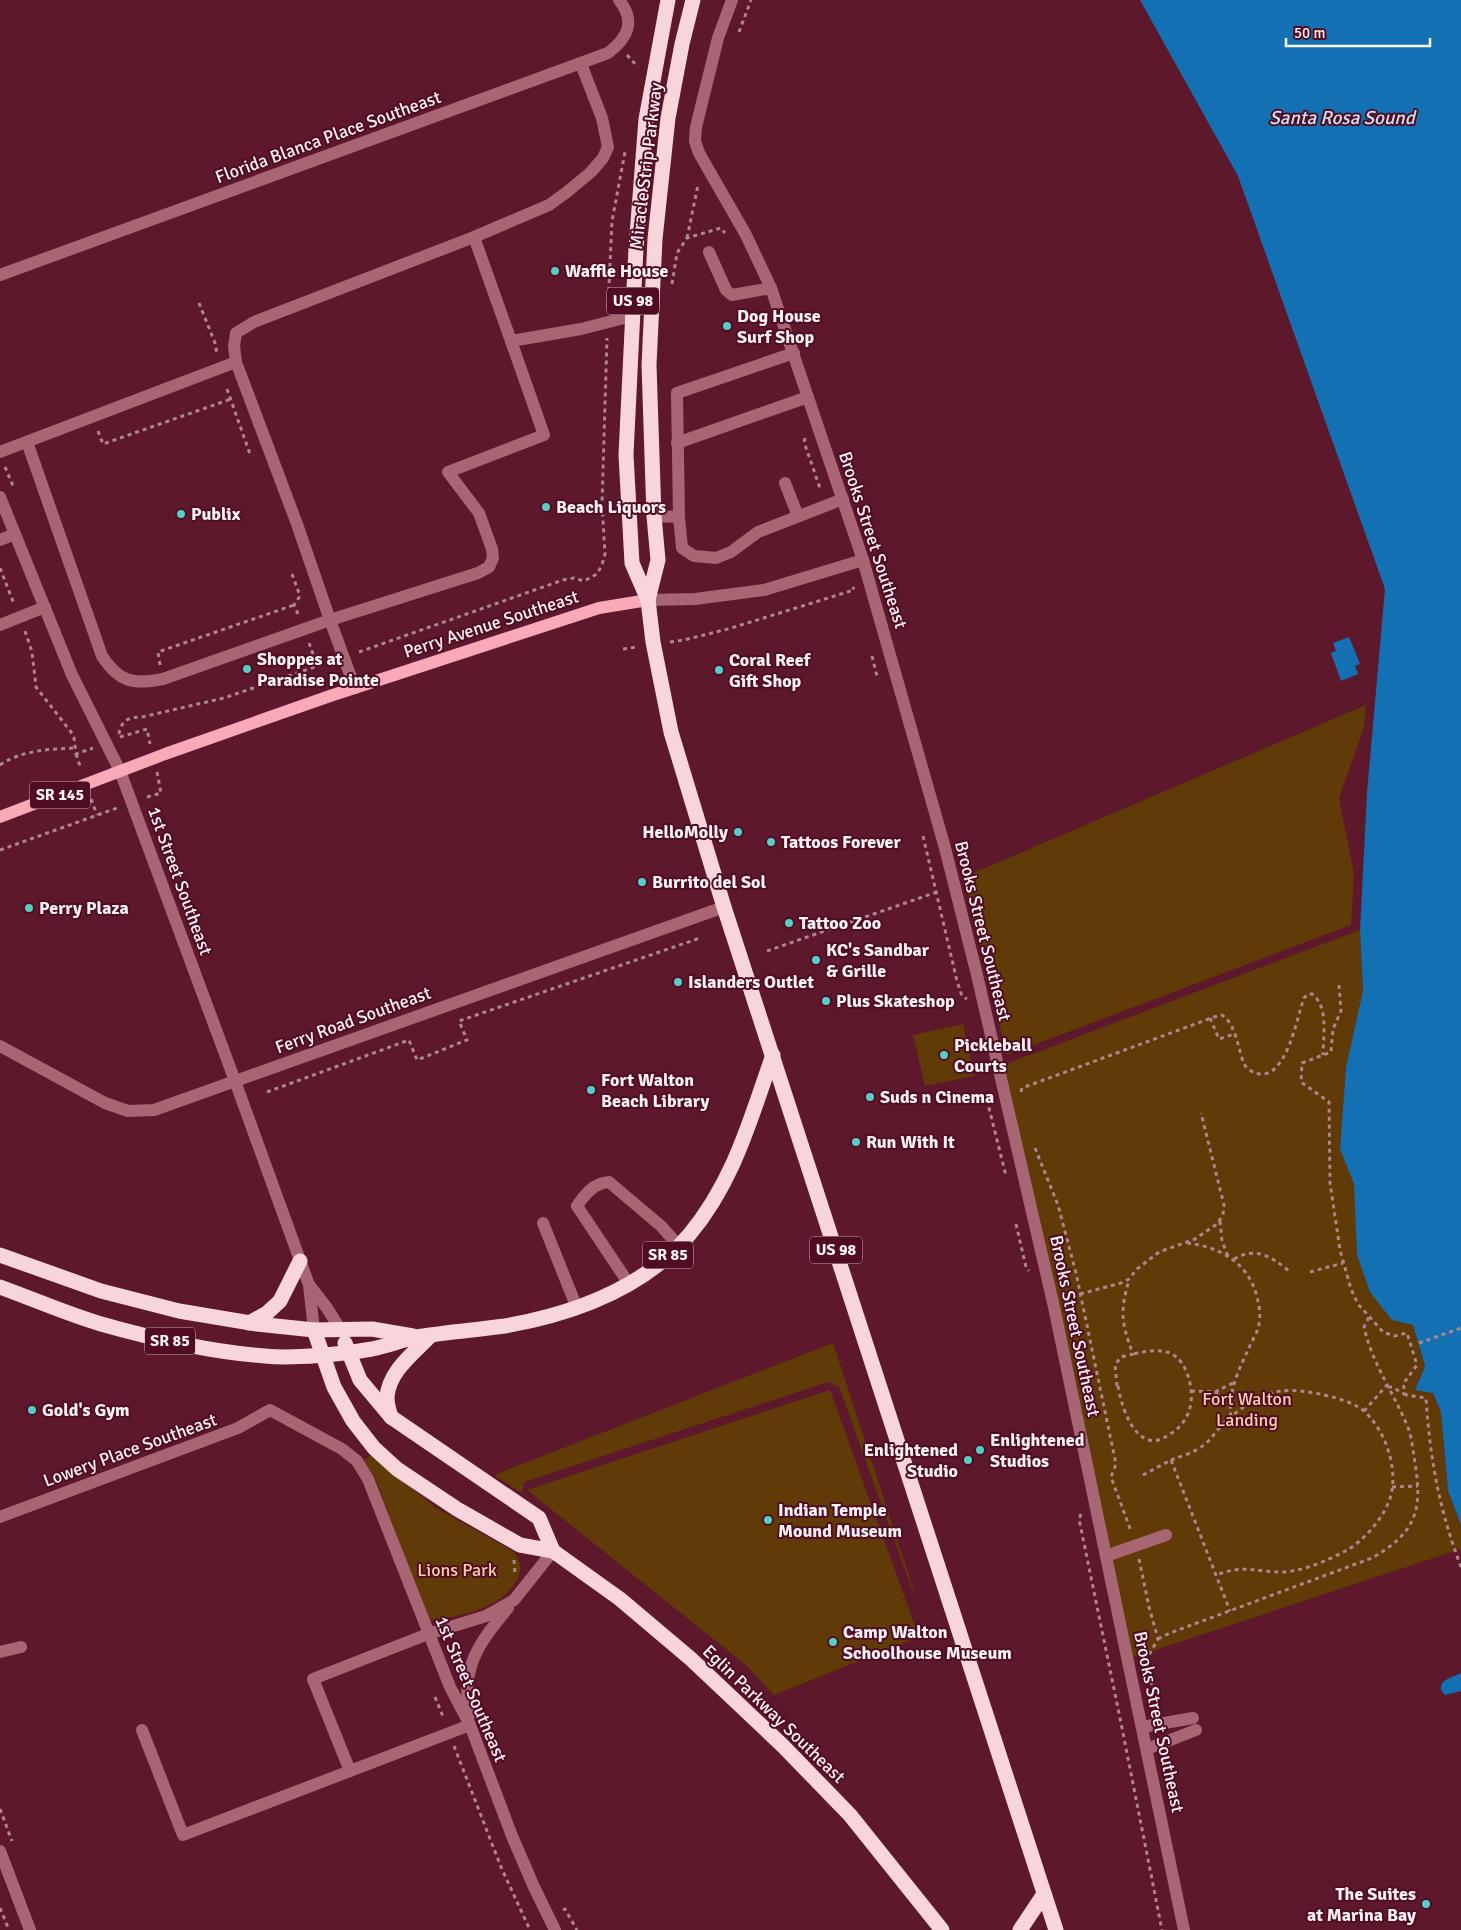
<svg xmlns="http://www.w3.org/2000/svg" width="1461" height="1930" font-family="Signika,sans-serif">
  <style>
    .green { fill: #603a07 }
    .water { fill: #1371b3 }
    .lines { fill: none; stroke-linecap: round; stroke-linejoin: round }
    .path { stroke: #ad8691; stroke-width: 3; stroke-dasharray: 4 4; stroke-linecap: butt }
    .minor { stroke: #a86674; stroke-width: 12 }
    .major { stroke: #faa9b9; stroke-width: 12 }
    .highway { stroke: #f7d5db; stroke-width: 15 }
    .poi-dot { fill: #56cec3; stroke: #500c23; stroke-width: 2 }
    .labels { text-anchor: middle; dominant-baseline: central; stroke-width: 4; stroke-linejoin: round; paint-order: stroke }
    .shield { fill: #500c23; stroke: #c8adb5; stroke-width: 1 }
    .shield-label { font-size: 16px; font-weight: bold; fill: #fbf2f4 }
    .street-label { font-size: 18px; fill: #fbf2f4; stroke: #500c23 }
    .poi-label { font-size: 18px; font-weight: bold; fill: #fbf2f4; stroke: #500c23; text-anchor: start }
    .park-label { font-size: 18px; fill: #f7d2ad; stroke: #500c23 }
    .water-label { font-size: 19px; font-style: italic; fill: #cce0f2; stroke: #500c23 }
  </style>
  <rect width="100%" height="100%" fill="#5d182c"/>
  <g class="green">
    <polygon points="1366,705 1364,727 1339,798 1354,874 1351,925 1007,1055 964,877"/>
    <polygon points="1360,930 1363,992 1346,1067 1340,1149 1355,1184 1357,1255 1392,1320 1413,1325 1425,1366 1415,1389 1433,1393 1441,1412 1448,1491 1461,1525 1461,1549 1128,1659 998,1067"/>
    <polygon points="963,1024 974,1076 925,1086 913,1035"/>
    <polygon points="833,1343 914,1591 913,1592 839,1387 828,1382 524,1482 522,1493 494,1475"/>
    <polygon points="830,1390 919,1637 774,1695 746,1665 527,1490"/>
    <path d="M371,1455L436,1508L513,1551C520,1559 523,1570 517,1580C500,1610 464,1614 433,1621L427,1616L376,1480L364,1460Z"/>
  </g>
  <g class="water">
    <polygon points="1140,0 1461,0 1461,1525 1448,1491 1441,1412 1433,1393 1415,1390 1425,1366 1413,1325 1392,1320 1370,1292 1357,1255 1354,1184 1340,1149 1346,1067 1363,991 1360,930 1367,793 1385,589 1238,176"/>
    <polygon points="1349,637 1360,664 1355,666 1358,674 1341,681 1331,653 1336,651 1333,643"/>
    <path d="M1461,1673V1691L1445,1695L1441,1690C1440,1678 1453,1678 1461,1673Z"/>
  </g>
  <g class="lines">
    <g class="path">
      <polyline points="739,32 751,0"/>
      <polyline points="627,55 638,67"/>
      <polyline points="687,238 698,185"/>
      <polyline points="672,284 677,253 687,238 721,228 725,233"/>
      <polyline points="199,303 215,343 217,354"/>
      <polyline points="608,307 612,221 625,152"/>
      <polyline points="227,389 251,457"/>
      <polyline points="98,431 103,444 231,399"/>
      <polyline points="805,438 804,442 821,491"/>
      <polyline points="5,467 14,488"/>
      <polyline points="0,568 14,604"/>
      <polyline points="292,574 300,596 294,605 299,616"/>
      <polyline points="25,631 32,652 36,687 71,732 74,738 76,754 93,748"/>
      <polyline points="670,642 684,640 728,629 854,590 853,587"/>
      <polyline points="309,643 317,666"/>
      <polyline points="623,649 637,647"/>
      <polyline points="359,652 563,580 574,578 584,581 597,574 602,565 605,554 602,504 607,338"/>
      <polyline points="872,656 877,676 880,678"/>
      <polyline points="160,665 158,652 294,605"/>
      <path d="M119,734C121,720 129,717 142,717L224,698L329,662"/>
      <polyline points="120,737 147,729 150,744"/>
      <polyline points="76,754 81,769"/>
      <path d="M0,765C22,750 50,749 76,748"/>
      <polyline points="147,797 161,793 157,772"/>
      <polyline points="91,799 97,815"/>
      <polyline points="923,836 957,981 962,996 967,999"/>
      <polyline points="0,850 117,808"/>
      <polyline points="767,951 937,892"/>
      <path d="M1339,985L1341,1011L1333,1029L1331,1052L1302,1063L1301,1082L1329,1102L1330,1183L1340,1250L1351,1289L1358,1304L1383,1332L1394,1336L1407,1333L1417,1365L1403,1384L1406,1395L1426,1398C1430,1459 1439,1509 1461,1567"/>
      <polyline points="1210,1018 1219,1039 1234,1034"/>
      <polyline points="267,1092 409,1040 417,1060 467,1040 459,1021 700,938"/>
      <path d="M1021,1092L1022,1088L1214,1017L1222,1015C1236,1024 1238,1049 1244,1064C1247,1069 1254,1074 1260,1074C1287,1077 1297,1017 1304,998L1308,994H1312C1329,1006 1323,1037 1323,1055"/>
      <polyline points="990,1100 988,1104 1006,1176"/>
      <polyline points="1035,1148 1058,1205 1076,1273 1116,1464 1111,1477 1131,1531"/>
      <polyline points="1220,1221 1222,1241 1228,1256"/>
      <polyline points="1016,1224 1026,1267 1029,1271"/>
      <path d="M1187,1243C1220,1247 1248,1262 1257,1297C1259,1305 1261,1315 1259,1324C1258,1332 1252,1340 1249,1348C1239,1369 1227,1394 1231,1417"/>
      <path d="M1234,1259C1256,1246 1272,1257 1289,1271"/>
      <polyline points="1310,1272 1343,1263"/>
      <polyline points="1080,1294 1121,1283 1129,1279 1137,1269 1159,1252 1195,1239 1217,1224 1223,1215 1224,1205 1201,1113"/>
      <polyline points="1419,1343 1461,1328"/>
      <path d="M1117,1386L1115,1365L1121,1357L1133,1354C1121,1322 1120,1312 1129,1280"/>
      <path d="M1118,1386C1121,1403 1130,1435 1149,1440C1156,1442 1162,1439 1167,1436C1192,1422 1196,1398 1187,1373C1176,1346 1157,1349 1133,1354"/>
      <polyline points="1388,1387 1392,1387 1406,1395"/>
      <polyline points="1191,1391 1215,1392 1230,1404"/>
      <polyline points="1215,1392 1235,1382"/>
      <polyline points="1364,1411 1387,1385"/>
      <path d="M1171,1460C1182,1456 1196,1452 1205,1444C1211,1439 1215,1433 1220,1427C1236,1411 1258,1394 1281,1391C1300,1388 1350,1398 1364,1411C1385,1430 1398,1467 1391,1495C1386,1515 1365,1540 1347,1550C1329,1560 1304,1571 1283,1572C1254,1572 1246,1564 1216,1575"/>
      <polyline points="1143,1475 1171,1460 1230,1611"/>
      <polyline points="1392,1487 1418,1486"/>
      <polyline points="1081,1514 1079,1519 1120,1718 1162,1930"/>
      <polyline points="1139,1559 1149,1607 1158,1639 1146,1660 1158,1710"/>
      <polyline points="514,1560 515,1573"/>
      <path d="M1158,1639L1170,1633L1372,1558C1415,1533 1423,1512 1415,1463C1413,1451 1412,1437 1407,1425C1393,1392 1372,1363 1364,1327L1369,1317"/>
      <polyline points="435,1697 444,1719"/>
      <polyline points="454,1746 501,1867 530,1930"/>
      <polyline points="1168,1758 1178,1806 1173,1807"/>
      <polyline points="0,1809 12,1841"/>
      <polyline points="0,1908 9,1930"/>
      <polyline points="563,1910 565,1909 577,1930"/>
    </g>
    <g class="minor">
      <polyline points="732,0 718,38 696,127 695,141 699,153 746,235 771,288 863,560 945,848 977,975 1054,1307 1184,1930"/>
      <polyline points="474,237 511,341 581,329 632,316"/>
      <polyline points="709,252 726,290 732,295 771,288"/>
      <path d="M0,275L608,53C628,38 636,21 619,0"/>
      <polyline points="236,362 234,346 236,333 254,322 474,237 549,205 567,192 591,172 603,158 608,147 602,118 581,64"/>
      <path d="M27,442L102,656C119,682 133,685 163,679L330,620L478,573L489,567L493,558L492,549L479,513L448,472L544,435L511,341"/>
      <polyline points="677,443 808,397"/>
      <polyline points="0,452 236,362 297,524 330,620 355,688"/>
      <polyline points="785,483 798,516"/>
      <polyline points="0,497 72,675 120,771 235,1081 309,1285 314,1330"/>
      <polyline points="654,516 679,517 677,393 794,353"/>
      <polyline points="679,517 682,548 694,556 716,558 731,552 758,532 843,499"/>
      <polyline points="0,540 15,534"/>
      <polyline points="648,600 695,599 764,590 863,560"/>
      <polyline points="0,625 45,607"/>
      <polyline points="0,1046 105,1103 128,1111 154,1110 724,907"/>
      <polyline points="543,1223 577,1308"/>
      <path d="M629,1284L577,1206C585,1194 594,1183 609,1182L661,1226L678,1245"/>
      <polyline points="310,1286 327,1308 340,1329"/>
      <polyline points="0,1517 238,1428 270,1410 342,1449 357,1461 368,1479 450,1687 470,1725 512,1836 534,1887 555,1930"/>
      <polyline points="1106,1556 1166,1535"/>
      <polyline points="0,1652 21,1647"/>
      <path d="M469,1716C461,1667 478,1644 508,1608"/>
      <polyline points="1142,1727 1193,1718"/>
      <polyline points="142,1730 183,1835 470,1725"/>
      <polyline points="1147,1749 1196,1730"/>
      <polyline points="350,1771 313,1679 428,1634 486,1616 514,1600 553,1551"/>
      <polyline points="0,1851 30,1930"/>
    </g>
    <polyline class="major" points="0,817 165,754 330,696 599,608 648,600"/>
    <g class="highway">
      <polyline points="668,0 646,119 636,248 626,455 632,563 648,600 653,642 671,732 724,907 1056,1930"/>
      <polyline points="648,600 658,560 654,516 649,365 655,239 668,118 682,44 693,0"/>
      <polyline points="0,1255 101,1291 179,1311 257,1324 314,1330 372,1329 413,1336"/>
      <path d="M0,1287C33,1299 67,1314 101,1324C154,1339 210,1352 265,1356C294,1359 343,1354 372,1349C387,1346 402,1340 417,1337C446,1332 476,1330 505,1326C573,1314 643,1289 689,1235C734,1181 750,1120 773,1055"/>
      <polyline points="249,1323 267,1313 280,1301 300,1261"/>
      <polyline points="314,1330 334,1387 353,1421 374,1448 397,1469 457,1509 520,1545 553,1551 620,1599 691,1659 783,1746 850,1815 942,1930"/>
      <polyline points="345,1343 360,1380 391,1417 539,1518 553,1551"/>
      <path d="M391,1417C389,1411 387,1404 387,1397C389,1371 413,1354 430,1336"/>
      <polyline points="1020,1930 1044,1894"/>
    </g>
  </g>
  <g class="poi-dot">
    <circle cx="555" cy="271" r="5"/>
    <circle cx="727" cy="326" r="5"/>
    <circle cx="546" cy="507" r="5"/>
    <circle cx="181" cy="514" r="5"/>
    <circle cx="247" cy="669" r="5"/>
    <circle cx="719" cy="670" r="5"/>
    <circle cx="738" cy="832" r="5"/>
    <circle cx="771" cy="842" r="5"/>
    <circle cx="642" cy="882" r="5"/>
    <circle cx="29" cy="908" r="5"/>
    <circle cx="789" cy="923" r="5"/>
    <circle cx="816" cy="960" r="5"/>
    <circle cx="678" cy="982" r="5"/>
    <circle cx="826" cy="1001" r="5"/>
    <circle cx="944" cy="1055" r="5"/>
    <circle cx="591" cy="1090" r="5"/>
    <circle cx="870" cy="1097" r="5"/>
    <circle cx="856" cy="1142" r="5"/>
    <circle cx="32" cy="1410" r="5"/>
    <circle cx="980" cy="1450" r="5"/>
    <circle cx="968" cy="1460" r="5"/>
    <circle cx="768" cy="1520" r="5"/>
    <circle cx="833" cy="1642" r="5"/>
    <circle cx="1426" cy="1904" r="5"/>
  </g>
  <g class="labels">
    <g class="shield">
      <rect x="607" y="287.5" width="52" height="27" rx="4"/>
      <rect x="30" y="781.5" width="60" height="27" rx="4"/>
      <rect x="810" y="1236.5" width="52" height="27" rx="4"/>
      <rect x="643" y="1241.5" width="50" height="27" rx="4"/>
      <rect x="145" y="1327.5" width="50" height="27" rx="4"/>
    </g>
    <g class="shield-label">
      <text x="633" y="301">US 98</text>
      <text x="60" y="795">SR 145</text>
      <text x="836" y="1250">US 98</text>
      <text x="668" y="1255">SR 85</text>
      <text x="170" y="1341">SR 85</text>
    </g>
    <g class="street-label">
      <text transform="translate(328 137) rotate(-20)">Florida Blanca Place Southeast</text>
      <text transform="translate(646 166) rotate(-83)">Miracle Strip Parkway</text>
      <text transform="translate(873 540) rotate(72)">Brooks Street Southeast</text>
      <text transform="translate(491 624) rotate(-18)">Perry Avenue Southeast</text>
      <text transform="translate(180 881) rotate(70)">1st Street Southeast</text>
      <text transform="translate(983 931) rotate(76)">Brooks Street Southeast</text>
      <text transform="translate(353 1020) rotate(-20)">Ferry Road Southeast</text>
      <text transform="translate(1075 1326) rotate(78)">Brooks Street Southeast</text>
      <text transform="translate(130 1450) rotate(-20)">Lowery Place Southeast</text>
      <text transform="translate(471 1689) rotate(67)">1st Street Southeast</text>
      <text transform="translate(774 1714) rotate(44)">Eglin Parkway Southeast</text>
      <text transform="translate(1159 1722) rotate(78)">Brooks Street Southeast</text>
    </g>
    <g class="poi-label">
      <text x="565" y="271">Waffle House</text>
      <text x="737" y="316">Dog House<tspan x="737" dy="21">Surf Shop</tspan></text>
      <text x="556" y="507">Beach Liquors</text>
      <text x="191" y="514">Publix</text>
      <text x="257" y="659">Shoppes at<tspan x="257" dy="21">Paradise Pointe</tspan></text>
      <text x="729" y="660">Coral Reef<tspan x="729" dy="21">Gift Shop</tspan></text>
      <text x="728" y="832" text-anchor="end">HelloMolly</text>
      <text x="781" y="842">Tattoos Forever</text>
      <text x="652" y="882">Burrito del Sol</text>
      <text x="39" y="908">Perry Plaza</text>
      <text x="799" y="923">Tattoo Zoo</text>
      <text x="826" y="950">KC's Sandbar<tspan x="826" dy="21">&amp; Grille</tspan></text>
      <text x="688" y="982">Islanders Outlet</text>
      <text x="836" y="1001">Plus Skateshop</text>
      <text x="954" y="1045">Pickleball<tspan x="954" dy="21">Courts</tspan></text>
      <text x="601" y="1080">Fort Walton<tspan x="601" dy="21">Beach Library</tspan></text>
      <text x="880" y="1097">Suds n Cinema</text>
      <text x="866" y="1142">Run With It</text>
      <text x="42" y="1410">Gold's Gym</text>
      <text x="990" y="1440">Enlightened<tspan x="990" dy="21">Studios</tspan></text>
      <text x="958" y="1450" text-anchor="end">Enlightened<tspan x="958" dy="21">Studio</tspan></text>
      <text x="778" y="1510">Indian Temple<tspan x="778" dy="21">Mound Museum</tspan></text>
      <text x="843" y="1632">Camp Walton<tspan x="843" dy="21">Schoolhouse Museum</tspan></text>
      <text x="1416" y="1894" text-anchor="end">The Suites<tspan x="1416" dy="21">at Marina Bay</tspan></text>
    </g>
    <g class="park-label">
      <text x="1247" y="1399">Fort Walton<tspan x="1247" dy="21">Landing</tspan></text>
      <text x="457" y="1570">Lions Park</text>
    </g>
    <g class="water-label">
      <text x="1342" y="118">Santa Rosa Sound</text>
    </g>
  </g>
  <path d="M1286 38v8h144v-8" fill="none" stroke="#fbf2f4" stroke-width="2.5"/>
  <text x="1294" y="38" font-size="15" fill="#fbf2f4" stroke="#500c23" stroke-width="4" paint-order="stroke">50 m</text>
</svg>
